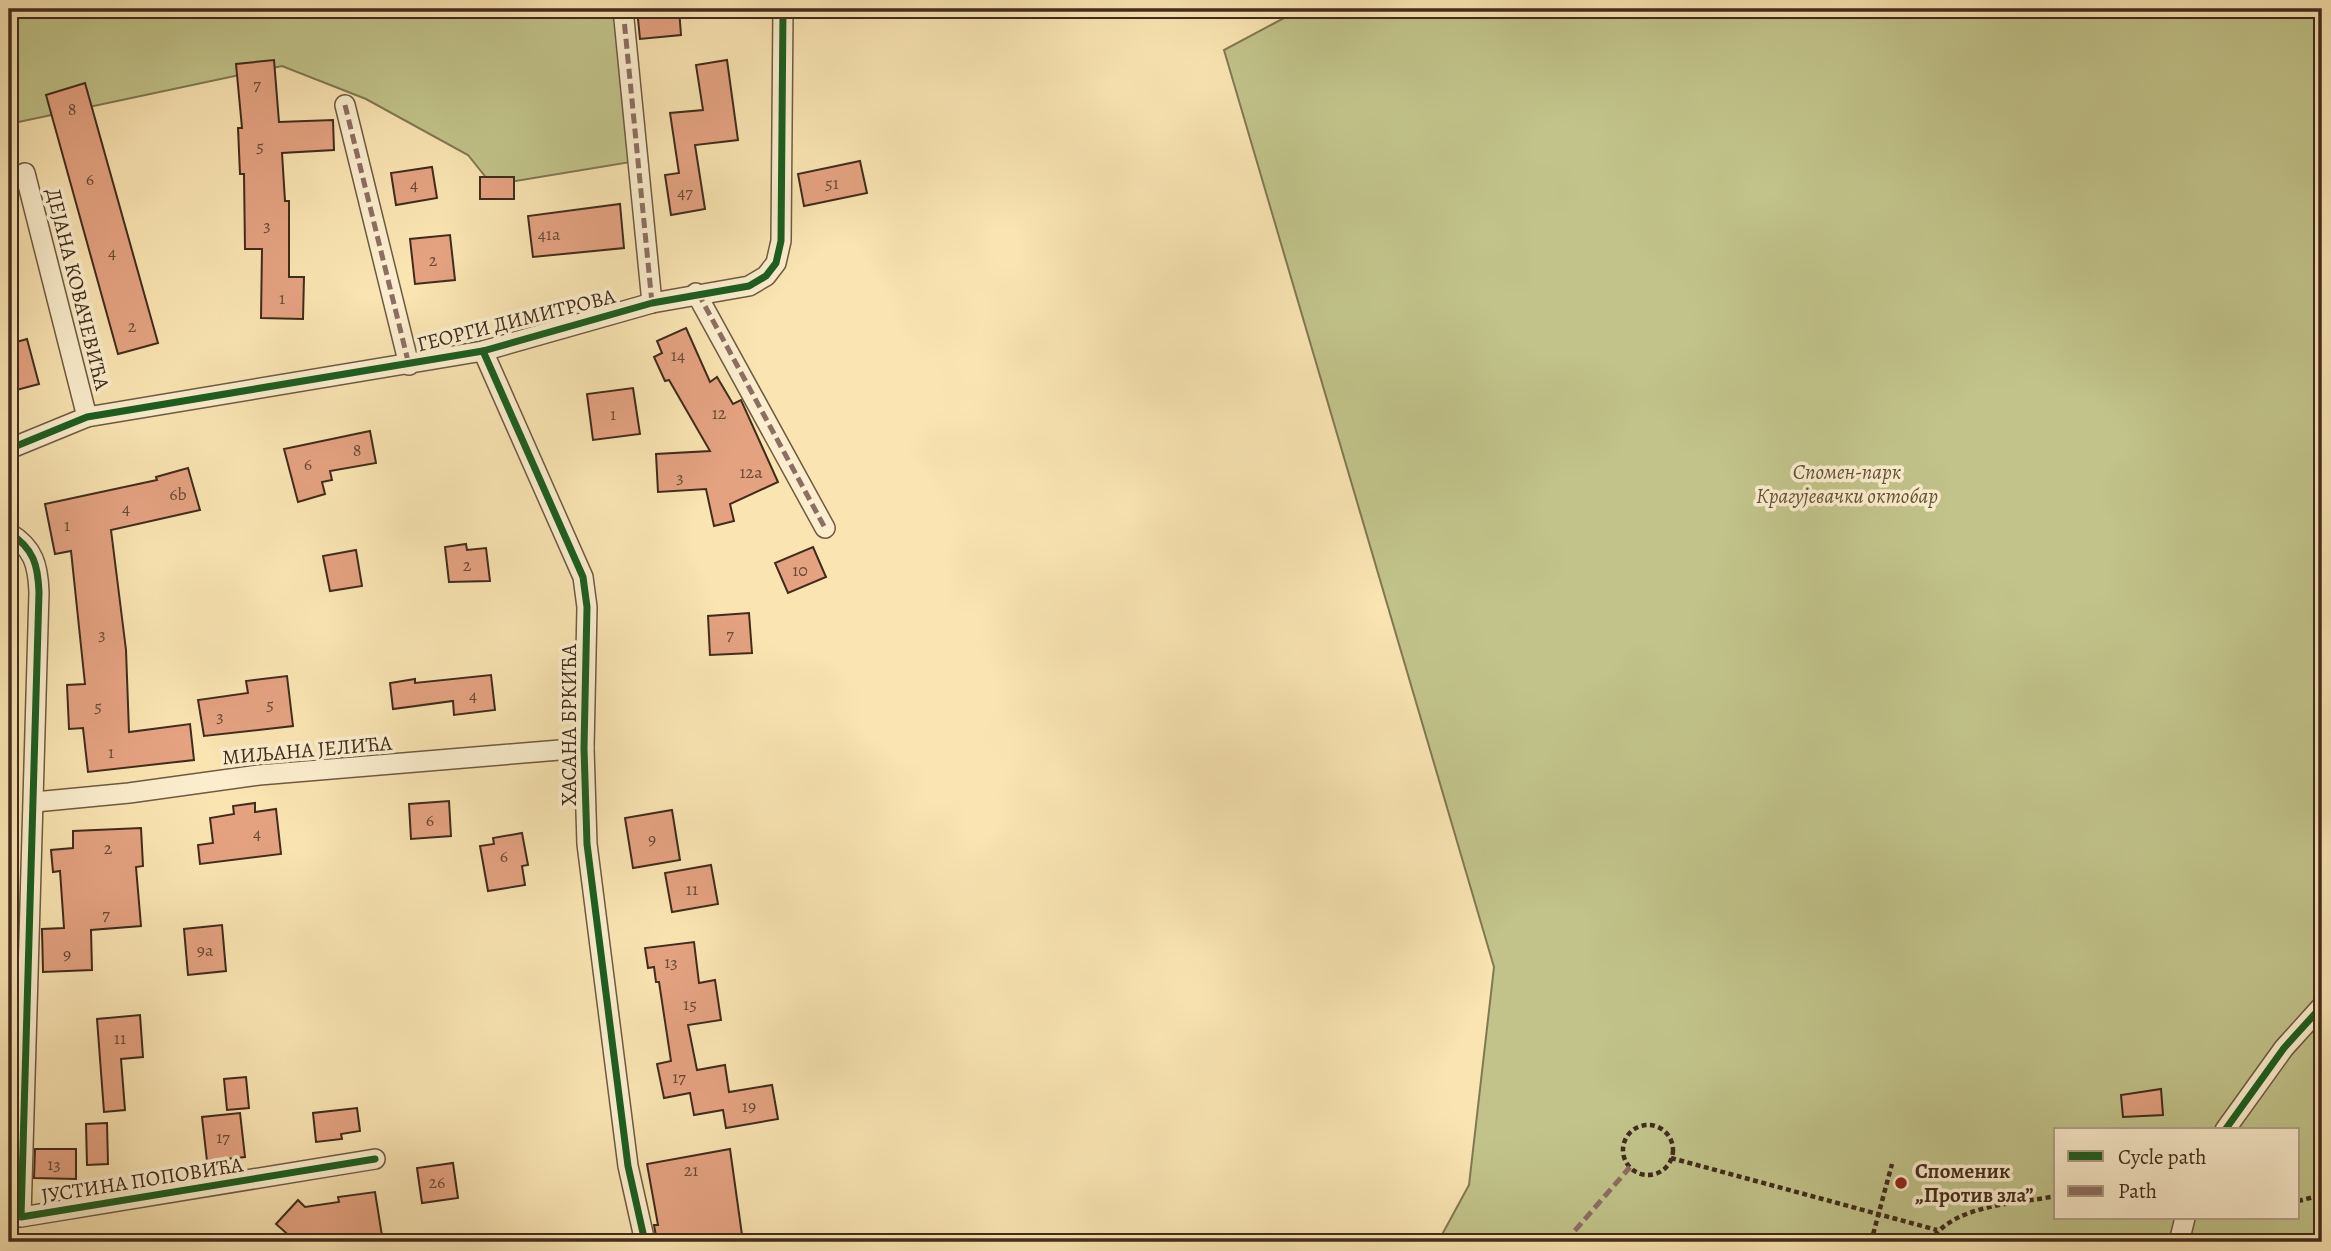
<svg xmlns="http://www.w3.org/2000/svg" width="2331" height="1251" font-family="Alegreya,serif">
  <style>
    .green { fill: #c1c38a; stroke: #817852; stroke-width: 2; fill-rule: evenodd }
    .building { fill: #e4a281; stroke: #412c1b; stroke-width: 2 }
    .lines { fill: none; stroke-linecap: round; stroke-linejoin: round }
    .street-casing { stroke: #6f5a41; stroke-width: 22 }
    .path { stroke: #412c1b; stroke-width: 4.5; stroke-dasharray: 5 3.5; stroke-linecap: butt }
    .street { stroke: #fbedcd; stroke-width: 19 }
    .quiet { stroke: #8d6e63; stroke-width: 5; stroke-dasharray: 10 5; stroke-linecap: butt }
    .cycleway-casing { stroke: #fbedcd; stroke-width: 11 }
    .cycleway { stroke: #1b5e20; stroke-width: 7 }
    .poi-dot { fill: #8f2418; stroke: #fbedcd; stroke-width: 2.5 }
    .labels { text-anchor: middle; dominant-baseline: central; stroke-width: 7; stroke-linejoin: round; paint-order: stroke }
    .number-label { font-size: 18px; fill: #6a4a34 }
    .street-label { font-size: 21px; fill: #412c1b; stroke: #fbedcd }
    .park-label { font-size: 21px; font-style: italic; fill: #615237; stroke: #fbedcd }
    .poi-label { font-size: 21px; font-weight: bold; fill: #412c1b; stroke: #fbedcd; text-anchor: start }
  </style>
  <rect width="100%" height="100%" fill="#f9e4b2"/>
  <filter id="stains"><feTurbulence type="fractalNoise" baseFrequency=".00286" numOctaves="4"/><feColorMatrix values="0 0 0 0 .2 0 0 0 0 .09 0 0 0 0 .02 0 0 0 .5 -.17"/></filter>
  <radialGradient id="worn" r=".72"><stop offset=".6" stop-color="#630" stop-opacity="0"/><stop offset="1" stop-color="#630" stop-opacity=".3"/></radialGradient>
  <g class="green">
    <polygon points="9,9 613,9 637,161 492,185 468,155 366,99 282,66 9,124"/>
    <path d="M1301,9H2322V1242H1438L1469,1185L1494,967L1224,50ZM2056,1130H2298V1218H2056Z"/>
  </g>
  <g class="building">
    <polygon points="637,9 679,9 681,35 640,39"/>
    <polygon points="274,60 279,122 333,120 334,150 282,153 285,201 289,201 289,277 304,277 303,319 261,318 262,249 245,249 244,174 240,174 238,128 242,128 236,64"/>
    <polygon points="727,60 738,140 695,145 705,209 671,215 665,175 679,173 670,113 703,110 696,65"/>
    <polygon points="85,83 158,343 118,354 46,95"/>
    <polygon points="860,161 867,193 804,206 798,174"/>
    <polygon points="432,167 437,198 396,205 391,173"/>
    <rect x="480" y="177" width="34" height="22"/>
    <polygon points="620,204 624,248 533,257 528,216"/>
    <polygon points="450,235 455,280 415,284 410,239"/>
    <polygon points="686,328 710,382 717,377 733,404 741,400 778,482 730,504 734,521 714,526 706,489 658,492 656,454 710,451 669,380 665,381 654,357 662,353 657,341"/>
    <polygon points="27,339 39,384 9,392 9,344"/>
    <polygon points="633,388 640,434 593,440 587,394"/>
    <polygon points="370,431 376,463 330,471 332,480 322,482 325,494 298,502 284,449"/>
    <polygon points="188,468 200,510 111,530 126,650 129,732 190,724 194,760 88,772 83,728 69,729 67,685 85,684 71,551 55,554 45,504 157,480 156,477"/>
    <polygon points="466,544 467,550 486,548 490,581 449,582 445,547"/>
    <polygon points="813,547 826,577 788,593 775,563"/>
    <polygon points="356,550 362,586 330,591 323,556"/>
    <polygon points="749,613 752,653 710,655 708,616"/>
    <polygon points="491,675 495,710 454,715 453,701 393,709 390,683 415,679 415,683"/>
    <polygon points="287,676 293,726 204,736 198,700 248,693 246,681"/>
    <polygon points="449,801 451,836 411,839 409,804"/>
    <polygon points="255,803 255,812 276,809 281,854 200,864 198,845 213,843 210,818 234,814 233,806"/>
    <polygon points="672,810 680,860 633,868 625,818"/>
    <polygon points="141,828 143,866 136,867 141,926 91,930 92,970 43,972 42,929 64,928 60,871 53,872 51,850 73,848 73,831"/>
    <polygon points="522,833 528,865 522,866 525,885 488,891 480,846 494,844 493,838"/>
    <polygon points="711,865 718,904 672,912 665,873"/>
    <polygon points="222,925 226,971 188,975 184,929"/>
    <polygon points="694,942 699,983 715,980 721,1020 688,1025 697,1070 725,1065 729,1092 772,1085 778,1119 726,1128 723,1110 694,1115 690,1093 664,1098 657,1064 671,1061 659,982 656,982 654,967 648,968 645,948"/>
    <polygon points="140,1015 143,1057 121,1059 125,1110 104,1112 97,1019"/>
    <polygon points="246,1077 249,1108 227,1110 224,1079"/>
    <polygon points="2161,1089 2163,1115 2123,1117 2121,1095"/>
    <polygon points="357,1108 360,1131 341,1134 342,1139 316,1142 313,1113"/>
    <polygon points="240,1113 245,1157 207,1161 202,1117"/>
    <polygon points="107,1123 108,1164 87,1165 86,1124"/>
    <polygon points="35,1149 76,1149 76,1179 34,1178"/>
    <polygon points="730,1149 742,1235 718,1239 719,1242 657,1242 654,1225 658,1225 647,1164"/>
    <polygon points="453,1163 458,1198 422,1203 417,1168"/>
    <polygon points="375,1192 383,1242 313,1242 312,1236 293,1239 276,1224 298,1200 305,1207 339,1202 338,1197"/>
  </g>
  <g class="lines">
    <g class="street-casing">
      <g id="street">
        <polyline points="623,9 652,303"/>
        <polyline points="345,105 409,365"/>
        <polyline points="25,173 87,417"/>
        <polyline points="696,293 825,528"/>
        <polyline points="483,351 583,577 587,607 584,748 587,844 628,1166 645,1242"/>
        <polyline points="9,449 87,417 483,351 652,303 749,286 766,276 776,263 781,241 783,9"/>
        <path d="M9,533C34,548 38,566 39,592L21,1217L375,1159"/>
        <polyline points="35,802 129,793 259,775 584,748"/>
        <polyline points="2225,1130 2284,1048 2322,1006"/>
        <polyline points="2179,1242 2185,1218"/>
      </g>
    </g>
    <g class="path">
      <circle cx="1648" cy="1150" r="25"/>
      <polyline points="1671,1158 1937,1230"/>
      <polyline points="2298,1201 2322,1195"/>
      <polyline points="1871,1242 1892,1164"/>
      <path d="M1930,1242C1953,1204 2016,1204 2056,1196"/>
    </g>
    <use href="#street" class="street"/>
    <g class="quiet">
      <polyline points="623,9 652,303"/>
      <polyline points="345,105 409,365"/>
      <polyline points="698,293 825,528"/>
      <polyline points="1565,1242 1630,1167"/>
    </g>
    <g class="cycleway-casing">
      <g id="cycleway">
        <polyline points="483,351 583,577 587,607 584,748 587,844 628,1166 645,1242"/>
        <polyline points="9,449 87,417 483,351 652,303 749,286 766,276 776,263 781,241 783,9"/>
        <path d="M9,533C34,548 38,566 39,592L21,1217L375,1159"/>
        <polyline points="2225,1130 2284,1048 2322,1006"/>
      </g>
    </g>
    <use href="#cycleway" class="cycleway"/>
  </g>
  <circle class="poi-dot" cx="1901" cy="1183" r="7"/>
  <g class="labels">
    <g class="number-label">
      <text x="257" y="84">7</text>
      <text x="72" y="109">8</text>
      <text x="260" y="146">5</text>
      <text x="90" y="179">6</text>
      <text x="832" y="183">51</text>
      <text x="414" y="184">4</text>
      <text x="685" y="192">47</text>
      <text x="267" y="225">3</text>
      <text x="549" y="234">41a</text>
      <text x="112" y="252">4</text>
      <text x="433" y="260">2</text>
      <text x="282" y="298">1</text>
      <text x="132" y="326">2</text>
      <text x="678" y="355">14</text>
      <text x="719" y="413">12</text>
      <text x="613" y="414">1</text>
      <text x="357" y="450">8</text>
      <text x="308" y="464">6</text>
      <text x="751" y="472">12a</text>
      <text x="680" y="477">3</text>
      <text x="178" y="494">6b</text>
      <text x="126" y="508">4</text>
      <text x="67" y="525">1</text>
      <text x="467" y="565">2</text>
      <text x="800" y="570">10</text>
      <text x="102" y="634">3</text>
      <text x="730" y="634">7</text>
      <text x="473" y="695">4</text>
      <text x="270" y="704">5</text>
      <text x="98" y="706">5</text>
      <text x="220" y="716">3</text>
      <text x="111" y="752">1</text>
      <text x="430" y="820">6</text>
      <text x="257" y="833">4</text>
      <text x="652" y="839">9</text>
      <text x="108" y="848">2</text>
      <text x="504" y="856">6</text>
      <text x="692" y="889">11</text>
      <text x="106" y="914">7</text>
      <text x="205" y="950">9a</text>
      <text x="67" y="954">9</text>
      <text x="671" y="962">13</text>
      <text x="690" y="1004">15</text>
      <text x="120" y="1038">11</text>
      <text x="679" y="1077">17</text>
      <text x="749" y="1106">19</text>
      <text x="223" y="1137">17</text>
      <text x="54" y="1164">13</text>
      <text x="691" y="1170">21</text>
      <text x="437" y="1182">26</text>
    </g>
    <g class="street-label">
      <text transform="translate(78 289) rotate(76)">ДЕЈАНА КОВАЧЕВИЋА</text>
      <text transform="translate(516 320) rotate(-14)">ГЕОРГИ ДИМИТРОВА</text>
      <text transform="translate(569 725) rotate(-90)">ХАСАНА БРКИЋА</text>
      <text transform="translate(307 750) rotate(-5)">МИЉАНА ЈЕЛИЋА</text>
      <text transform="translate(142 1180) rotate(-9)">ЈУСТИНА ПОПОВИЋА</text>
    </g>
    <g class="park-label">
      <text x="1847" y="472">Спомен-парк<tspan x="1847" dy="24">Крагујевачки октобар</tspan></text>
    </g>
    <g class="poi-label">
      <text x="1915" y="1171">Споменик<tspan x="1915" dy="24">„Против зла”</tspan></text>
    </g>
  </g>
  <rect width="2331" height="1251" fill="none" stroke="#f9e4b2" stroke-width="35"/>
  <rect x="10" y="10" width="2310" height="1230" fill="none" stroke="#412c1b" stroke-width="3.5"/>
  <rect x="18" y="18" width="2296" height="1216" fill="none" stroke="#412c1b" stroke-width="2"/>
  <rect x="2054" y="1128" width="245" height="91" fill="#fbedcd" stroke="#b1a086" stroke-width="2"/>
  <rect x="2068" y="1151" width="35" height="10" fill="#1b5e20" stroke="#b1a086" stroke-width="2"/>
  <text x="2118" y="1164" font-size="21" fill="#412c1b">Cycle path</text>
  <rect x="2068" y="1186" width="35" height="10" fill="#8d6e63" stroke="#b1a086" stroke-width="2"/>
  <text x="2118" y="1198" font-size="21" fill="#412c1b">Path</text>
  <rect width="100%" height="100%" filter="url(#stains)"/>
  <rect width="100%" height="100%" fill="url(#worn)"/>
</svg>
